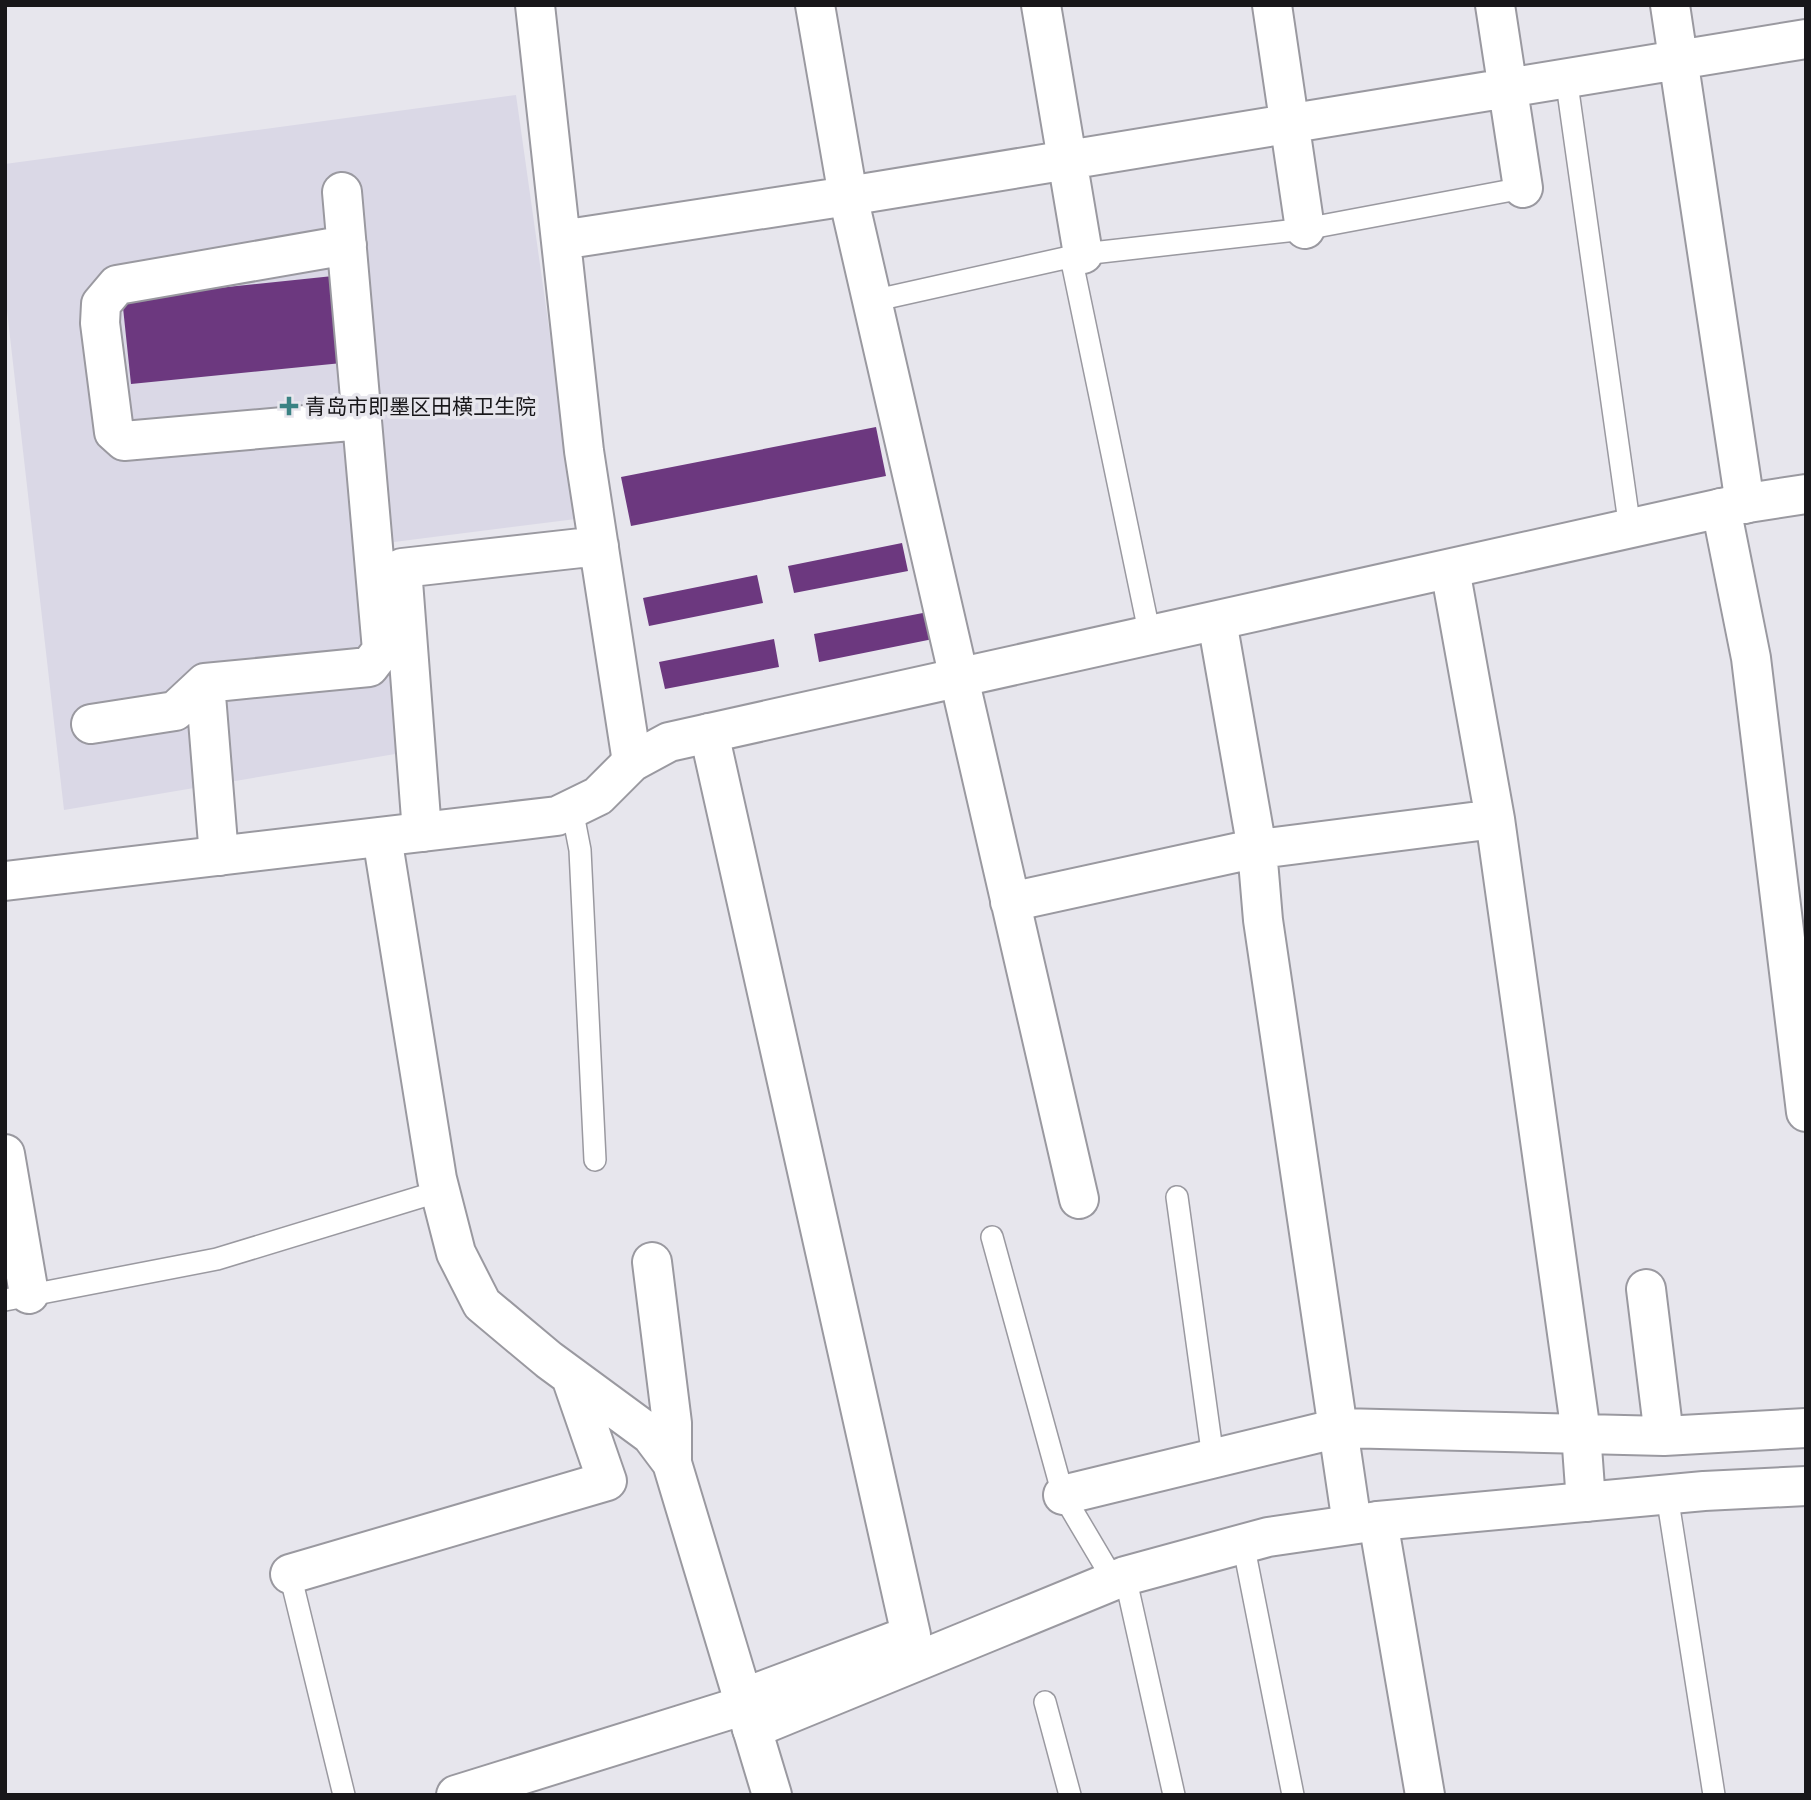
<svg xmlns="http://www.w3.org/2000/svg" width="1811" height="1800" viewBox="0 0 1811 1800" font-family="Cabin,'Noto Sans SC',sans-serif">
<rect width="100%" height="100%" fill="#e7e6ed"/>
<path fill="#dad8e6" d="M516 95 576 519 394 542 401 753 64 810 5 293V164Z"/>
<path fill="#6c387f" d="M333 276 342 363 131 384 122 298Z
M876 427 886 476 631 526 621 477Z
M902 543 908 571 794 593 788 566Z
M757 575 763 603 649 626 643 598Z
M928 612 933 639 819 662 814 634Z
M774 639 779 667 665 689 659 662Z"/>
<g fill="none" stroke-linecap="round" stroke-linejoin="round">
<g stroke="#9a99a0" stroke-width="24">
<path id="service" d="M1566 77 1630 529
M1071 257 1150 636
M872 301 1083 254 1305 229 1523 188
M572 809 580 850 595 1160
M1177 1197 1213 1458
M992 1237 1063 1495 1114 1581
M5 1300 217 1259 440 1191
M1667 1495 1714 1795
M1243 1543 1293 1795
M290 1574 344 1795
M1125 1576 1174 1795
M1045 1702 1070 1795"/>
</g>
<g stroke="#9a99a0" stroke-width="42">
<path id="minor" d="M535 5 584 451 632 762
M815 5 848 196 1079 1199
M1041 5 1083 254
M1272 5 1305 229
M1495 5 1523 188
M1670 5 1745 504
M561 240 848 196 1806 39
M347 245 117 285 101 304 100 323 114 432 124 441 362 420
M1721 508 1751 658 1806 1112
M1450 569 1495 819 1581 1433 1586 1502
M1217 621 1257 849 1263 920 1352 1524
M205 683 219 856
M91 724 175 711 205 683 369 667 382 650 342 192
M709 733 911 1635 743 1698
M422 832 402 568 599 546
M382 837 437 1179 456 1253 482 1304 549 1360 651 1435 672 1463 772 1795
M1010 902 1244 851 1495 819
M5 1154 29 1294
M652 1262 672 1423V1463
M1646 1289 1664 1436
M1063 1495 1339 1428 1664 1436 1806 1428
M1378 1521 1425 1795
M290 1574 607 1481 571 1377
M456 1795 745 1705"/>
</g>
<g stroke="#9a99a0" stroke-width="42">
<path id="tertiary" d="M5 881 557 816 598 796 632 762 669 742 1735 505 1806 494
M752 1729 1125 1576 1268 1537 1378 1521 1704 1491 1806 1486"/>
</g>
<use href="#service" stroke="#fff" stroke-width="21"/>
<use href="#minor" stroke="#fff" stroke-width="38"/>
<use href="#tertiary" stroke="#fff" stroke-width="38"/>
</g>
<path fill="#398283" stroke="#e7e6ed" stroke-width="2.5" d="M285.5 395.5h7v7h7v7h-7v7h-7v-7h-7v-7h7z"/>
<g text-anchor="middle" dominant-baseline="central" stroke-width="7" stroke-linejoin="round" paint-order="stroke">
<g font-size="21" fill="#18171a" stroke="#e7e6ed" text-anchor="start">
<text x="305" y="406">青岛市即墨区田横卫生院</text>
</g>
</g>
<rect width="1811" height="1800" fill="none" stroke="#18171a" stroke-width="14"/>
</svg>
